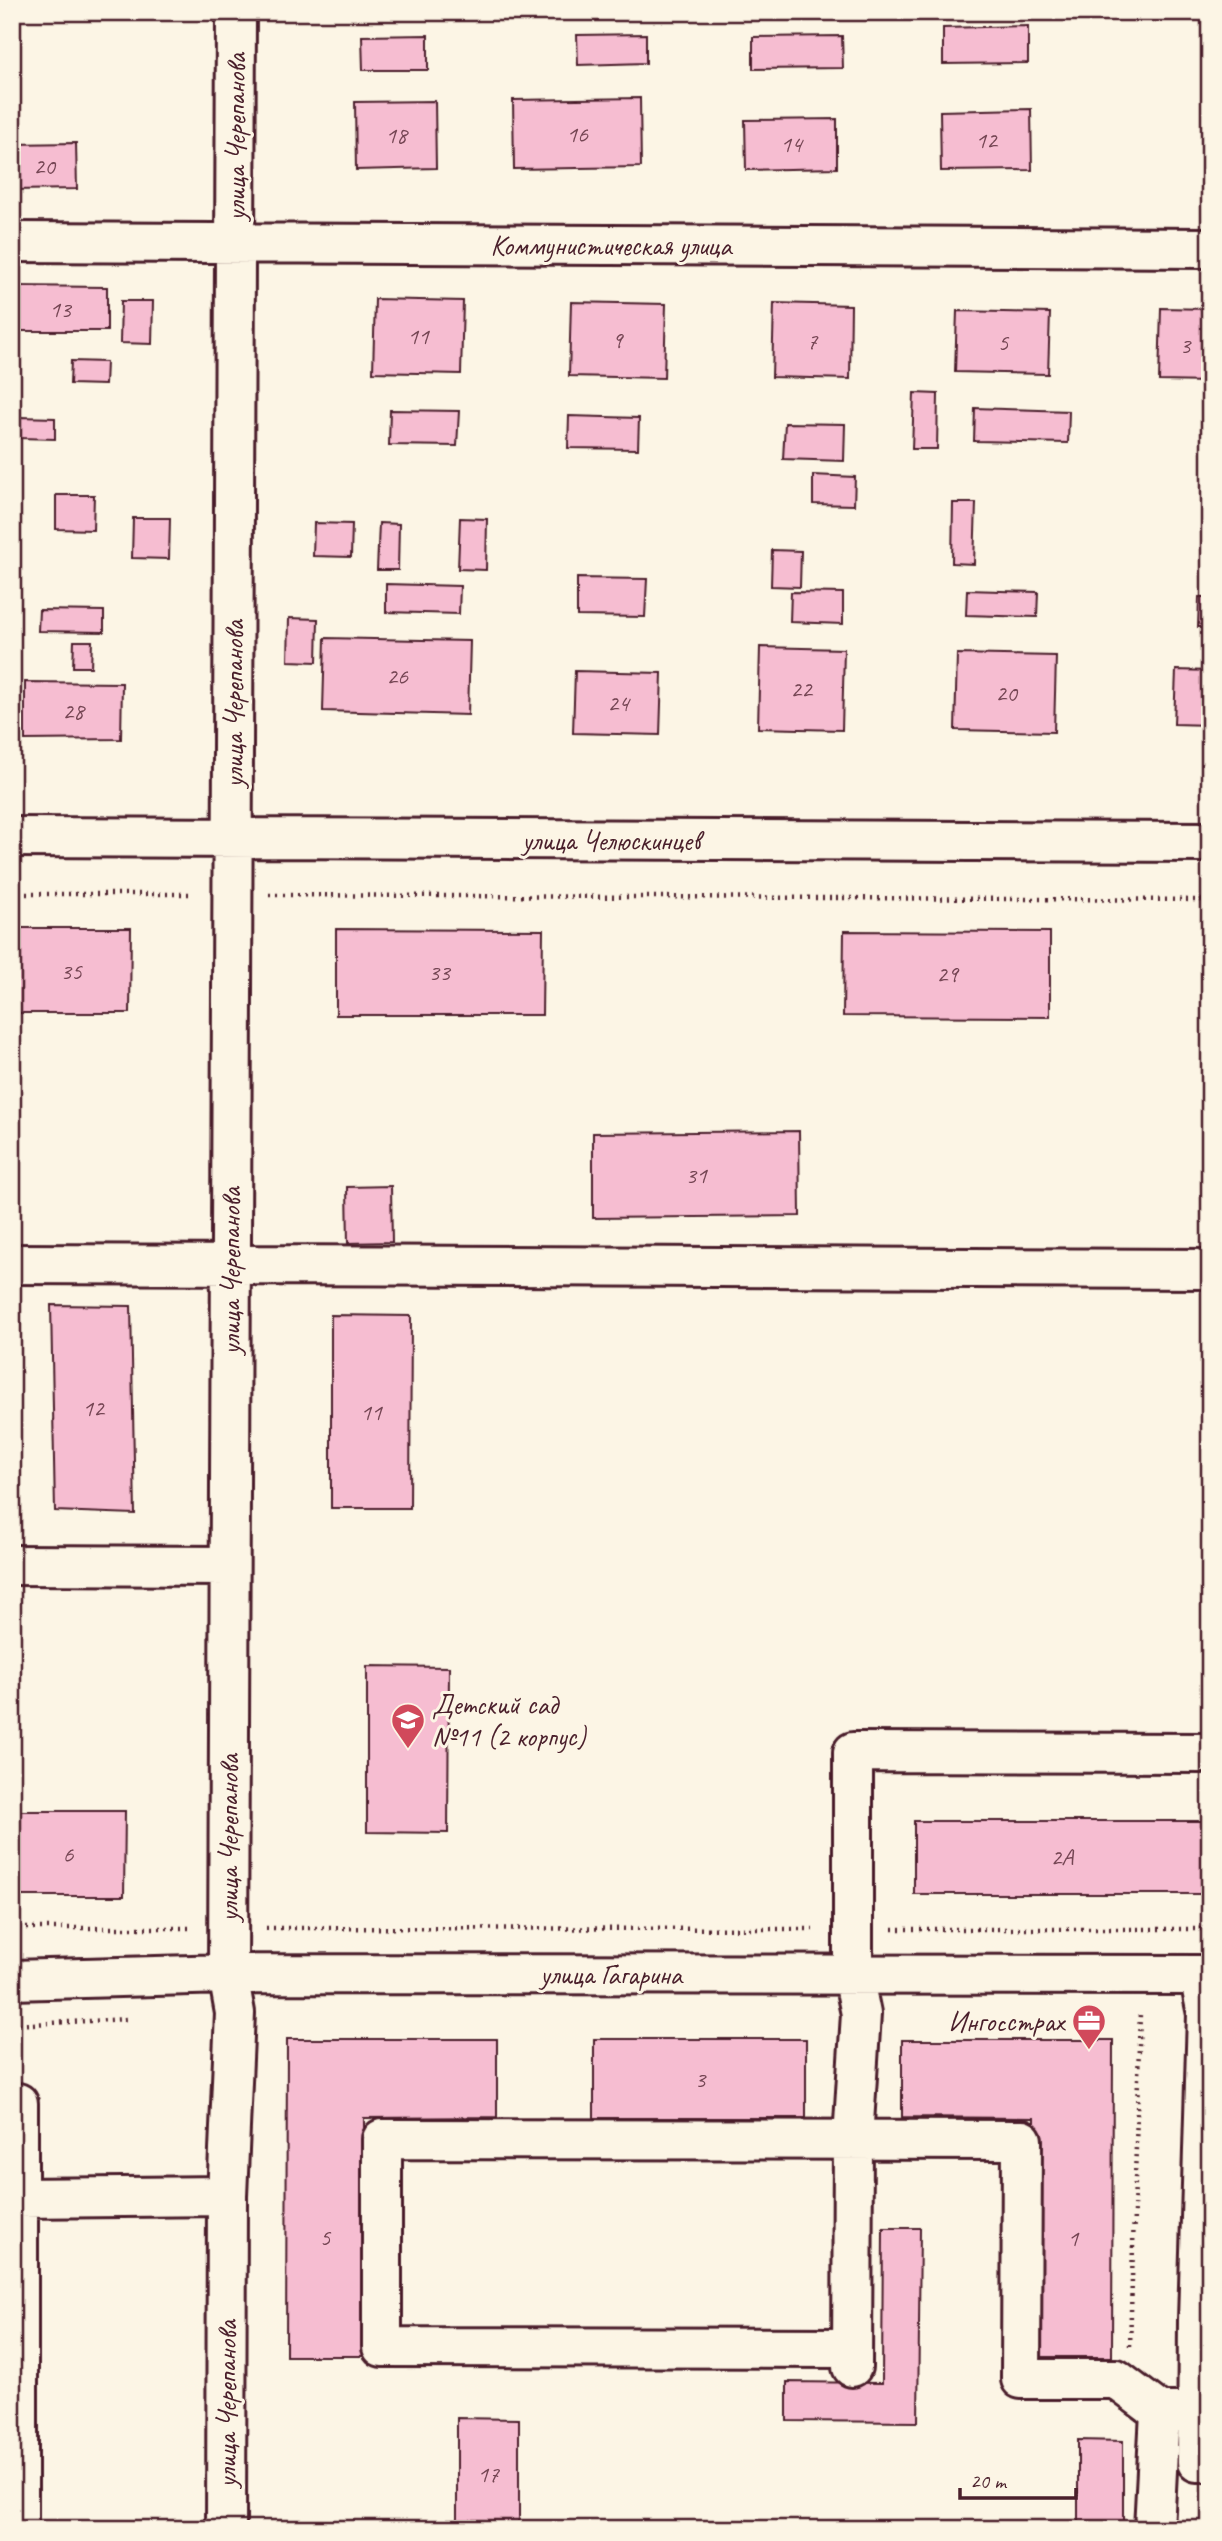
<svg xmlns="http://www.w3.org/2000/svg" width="1222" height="2541" viewBox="0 0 1222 2541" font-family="Caveat,sans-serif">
<rect width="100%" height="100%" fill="#fcf5e5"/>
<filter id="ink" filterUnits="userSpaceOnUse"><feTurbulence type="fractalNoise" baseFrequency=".0143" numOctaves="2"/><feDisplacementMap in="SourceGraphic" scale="14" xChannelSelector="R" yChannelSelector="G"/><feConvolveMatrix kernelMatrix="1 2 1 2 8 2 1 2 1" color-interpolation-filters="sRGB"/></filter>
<g filter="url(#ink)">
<path fill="#f6bdd1" stroke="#4a1f2b" stroke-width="2" d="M1028 26V63L943 64V28Z
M646 34V63L578 65 577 35Z
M428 35V70H363L362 36Z
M842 36 843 68 753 69V37Z
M640 98 641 167 514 169 513 100Z
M435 101 436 168 356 170 355 102Z
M1031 109 1032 170 941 171 940 111Z
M837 119V168L746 170 745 120Z
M76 143 77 189 12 190V144Z
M12 286 107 287V331H12Z
M375 299 463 301 461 374 373 372Z
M121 301H153L152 344 120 343Z
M571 302 666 304 664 378 569 376Z
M774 303 851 305 850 379 772 377Z
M1161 308 1210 309V382L1159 381Z
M957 311 1050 313 1048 374 955 372Z
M71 361 106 362 105 385 70 384Z
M914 393 938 394 937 449H912Z
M975 408 1069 411 1068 443 974 441Z
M390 410 459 411 457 446 389 445Z
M569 416 639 418 638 449 568 448Z
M19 417 55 418V439L19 438Z
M785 423 845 424 844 461 783 459Z
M813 475 855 477 854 505 813 504Z
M56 495H94L93 530 56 529Z
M953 503H976L974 564 952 563Z
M133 518H170L169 559 132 558Z
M460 518 487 519 486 570 458 569Z
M314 523 352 524 351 557 313 556Z
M379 523 399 524 398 570H377Z
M772 550 801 551 800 587 771 586Z
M577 578 647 579 645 617 577 616Z
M386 584 460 586 459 614 386 612Z
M967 590 1038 592 1037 617 966 615Z
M791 592 843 593V624L790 622Z
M1199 597H1210V627H1198Z
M39 610 104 611V632L38 631Z
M289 618 318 619 317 662 288 661Z
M325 638 470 641 468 715 323 711Z
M74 641H92L91 667H73Z
M760 647 844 649 842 730 758 728Z
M957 654 1056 656 1054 732 955 730Z
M1176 670 1210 671V725L1174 724Z
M575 671 662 673 660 735 573 733Z
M25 682 122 683 121 739 25 740Z
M12 928H131L130 1013H12Z
M336 929 543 930 542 1015H336Z
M844 931 1050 932V1017L843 1016Z
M799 1131 800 1216 593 1218V1133Z
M391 1186 392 1242 348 1243 347 1187Z
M51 1305 131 1306 135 1514 55 1511Z
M331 1315 411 1316 410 1508H331Z
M367 1666 449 1667 448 1833 367 1832Z
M12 1811H125L124 1896H12Z
M914 1821H1210V1894H914Z
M287 2039H497V2117L364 2118V2356H286Z
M594 2039H806V2118H594Z
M902 2040H1113L1112 2357H1034V2118L902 2117Z
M883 2228H920L918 2422 787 2421V2382L882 2383Z
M457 2418 519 2419V2529H457Z
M1078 2440 1123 2441V2529H1078Z"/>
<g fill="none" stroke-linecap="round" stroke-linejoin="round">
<g stroke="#4a1f2b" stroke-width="44">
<path id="minor" d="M12 242 1210 248
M12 837 1210 842
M12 1264 1210 1269
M12 1565 229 1566
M1199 1975 1207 2014 1198 2320 1197 2462H1210
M12 1980 228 1974 1210 1975
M18 2198 227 2196
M852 2348 382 2347V2139L1022 2140 1021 2379H1116L1160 2412H1197
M852 2367 853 2139 861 2014 853 1975V1752L1210 1753
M18 2529V2103
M226 2529 227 2196 235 2013 228 1974 236 12
M1154 2529 1160 2412"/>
</g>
<path stroke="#4a1f2b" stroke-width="4.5" stroke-dasharray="2 5" stroke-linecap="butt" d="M12 894H193
M269 895 1210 900
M12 1928H190
M266 1928 813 1929
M892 1929H1210
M12 2025 127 2019
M1130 2346 1140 2012"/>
<use href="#minor" stroke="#fcf5e5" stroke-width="38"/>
</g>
</g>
<defs>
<g id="school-pin" transform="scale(1.75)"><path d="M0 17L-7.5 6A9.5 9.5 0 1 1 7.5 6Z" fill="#d1495b" stroke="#fcf5e5"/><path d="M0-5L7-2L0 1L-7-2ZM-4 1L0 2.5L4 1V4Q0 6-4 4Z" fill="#fff"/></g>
<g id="office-pin" transform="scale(1.75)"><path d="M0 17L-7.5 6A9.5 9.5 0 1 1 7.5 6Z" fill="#d1495b" stroke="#fcf5e5"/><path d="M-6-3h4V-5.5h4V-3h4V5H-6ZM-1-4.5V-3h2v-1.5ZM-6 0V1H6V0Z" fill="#fff"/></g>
</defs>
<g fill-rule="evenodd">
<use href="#school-pin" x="408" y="1720"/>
<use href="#office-pin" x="1089" y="2021"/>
</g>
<g text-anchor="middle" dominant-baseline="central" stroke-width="6" stroke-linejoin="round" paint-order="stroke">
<g font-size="24" fill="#754654">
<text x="577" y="134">16</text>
<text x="396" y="135">18</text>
<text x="986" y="140">12</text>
<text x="791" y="144">14</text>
<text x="44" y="166">20</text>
<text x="60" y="309">13</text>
<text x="418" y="336">11</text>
<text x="617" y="340">9</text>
<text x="812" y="341">7</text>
<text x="1003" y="342">5</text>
<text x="1185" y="345">3</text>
<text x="397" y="676">26</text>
<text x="801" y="689">22</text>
<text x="1006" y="693">20</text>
<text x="618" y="703">24</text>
<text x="73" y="711">28</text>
<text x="71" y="971">35</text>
<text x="439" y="972">33</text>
<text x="947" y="974">29</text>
<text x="696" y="1175">31</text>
<text x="93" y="1408">12</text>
<text x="371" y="1412">11</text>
<text x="68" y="1854">6</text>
<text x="1062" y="1857">2А</text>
<text x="700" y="2079">3</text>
<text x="325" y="2237">5</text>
<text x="1073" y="2238">1</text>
<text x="488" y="2474">17</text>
</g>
<g font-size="28" fill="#4a1f2b" stroke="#fcf5e5">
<text transform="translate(235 137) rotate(-90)">улица Черепанова</text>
<text x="611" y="245">Коммунистическая улица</text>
<text transform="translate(233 704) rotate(-90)">улица Черепанова</text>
<text x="611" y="840">улица Челюскинцев</text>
<text transform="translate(230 1271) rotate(-90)">улица Черепанова</text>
<text transform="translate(228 1838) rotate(-90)">улица Черепанова</text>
<text x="611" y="1974">улица Гагарина</text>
<text transform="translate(226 2404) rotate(-90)">улица Черепанова</text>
</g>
<g font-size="28" fill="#4a1f2b" stroke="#fcf5e5" text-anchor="start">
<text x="432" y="1704">Детский сад<tspan x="432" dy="32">№11 (2 корпус)</tspan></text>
<text x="1064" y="2021" text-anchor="end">Ингосстрах</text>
</g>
</g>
<rect width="1222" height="2541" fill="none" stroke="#fcf5e5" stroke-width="42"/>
<rect x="21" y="21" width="1180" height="2499" fill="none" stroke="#4a1f2b" stroke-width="2.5" filter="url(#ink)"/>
<path d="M960 2488v10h116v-10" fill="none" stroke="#4a1f2b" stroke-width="3.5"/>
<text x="970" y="2488" font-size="21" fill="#4a1f2b" stroke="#fcf5e5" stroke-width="5" paint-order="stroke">20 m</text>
</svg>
